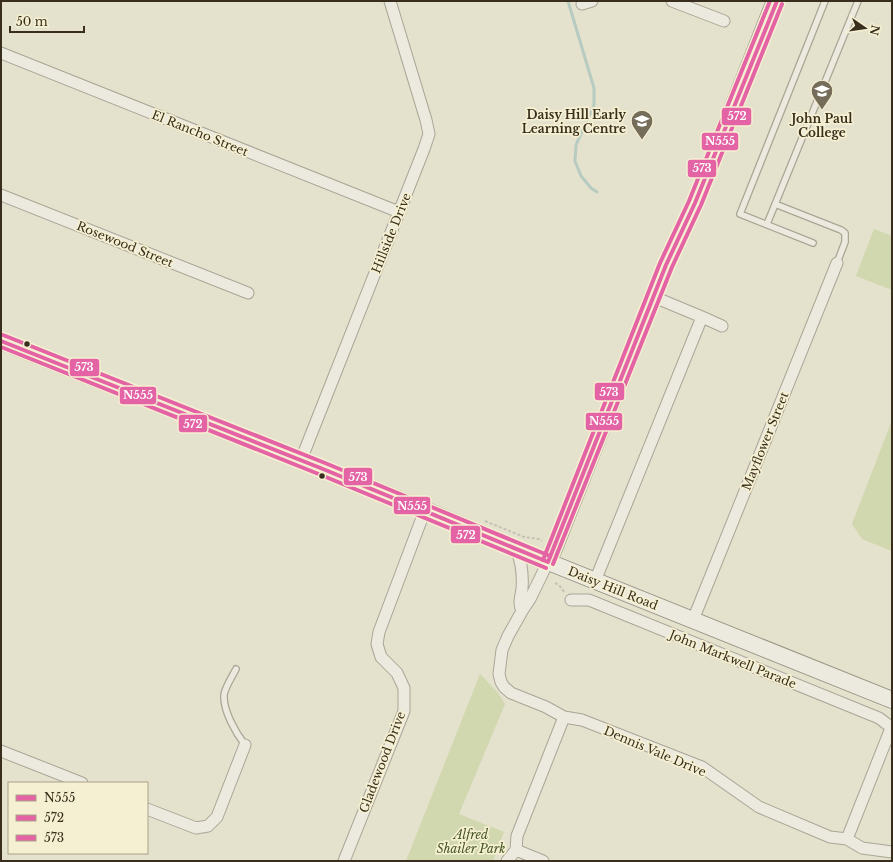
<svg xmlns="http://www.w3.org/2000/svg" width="893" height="862" viewBox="0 0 893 862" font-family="'Libre Baskerville',serif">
<rect width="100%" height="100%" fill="#e4e1cc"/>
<path fill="#d1d7ae" d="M874 229 892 236V290L856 276Z
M892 420V551L862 539 852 524Z
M480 674 498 693 505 704 459 814 504 832 493 861H406Z"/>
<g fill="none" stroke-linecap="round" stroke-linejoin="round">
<path stroke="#b8cbc1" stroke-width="3" d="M568 1 594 88V105L576 145 575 161 581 176 591 188 597 192"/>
<g stroke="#aaa596" stroke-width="8">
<path id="lane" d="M775 204 841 230 845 233V242L837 263
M767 224 858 1
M813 243 740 214 825 1
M236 669C232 677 225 687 224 695 223 711 236 733 245 745"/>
</g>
<g stroke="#aaa596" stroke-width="13">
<path id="street" d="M672 1 724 21
M582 4 592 1
M1 53 399 212
M1 195 248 293
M702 317 722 326
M301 460 424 149 429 134 426 120 390 1
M516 549C522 562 523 575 522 589 521 597 518 603 522 611
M548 562 530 599 522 611 508 636 502 650 499 674 501 682 504 687 511 693 546 707 564 717 582 720 702 767 759 807 830 837 847 839 862 848 892 852
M595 581 702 317 654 297
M571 600H589L879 718 892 728
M693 620 837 263
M1 751 82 783
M147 809 196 828 208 826 217 817 245 745
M847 839 891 728
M516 850 543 861
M344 861 404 711V688L397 673 381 657 377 644 379 632 425 510
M507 861 516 850 517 836 564 717"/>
</g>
<g stroke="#999485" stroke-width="18">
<path id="secondary" d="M1 341 323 469 425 510 516 549 892 700
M548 562 555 546 666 265 695 203 775 1"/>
</g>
<path stroke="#c5c2b5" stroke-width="2" stroke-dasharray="3 2" stroke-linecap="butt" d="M485 521 524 537 539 539 542 541
M555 583 559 585 565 593"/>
<use href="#lane" stroke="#eceadf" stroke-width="5.5"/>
<use href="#street" stroke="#eceadf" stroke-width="11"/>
<use href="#secondary" stroke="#eceadf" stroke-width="16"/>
<g stroke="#f6f0d2" stroke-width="7">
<path id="bus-1" d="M1 341 323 469 548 562
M548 562 666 265 695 203 777 1"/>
</g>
<g stroke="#f6f0d2" stroke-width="7">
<path id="bus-2" d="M1 347 321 475 546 568
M553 564 672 267 701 205 782 4"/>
</g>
<g stroke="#f6f0d2" stroke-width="7">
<path id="bus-3" d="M3 335 325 463 550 556
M543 560 660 263 689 201 770 1"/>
</g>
<use href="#bus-1" stroke="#e463a4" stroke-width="4"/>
<use href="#bus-2" stroke="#e463a4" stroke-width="4"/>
<use href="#bus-3" stroke="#e463a4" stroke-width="4"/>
</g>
<defs>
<g id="school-pin" transform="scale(1.15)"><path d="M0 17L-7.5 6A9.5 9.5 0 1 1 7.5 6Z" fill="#756d5a" stroke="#f6f0d2"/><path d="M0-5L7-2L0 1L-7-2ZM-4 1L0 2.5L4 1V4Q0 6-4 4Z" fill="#fff"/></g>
</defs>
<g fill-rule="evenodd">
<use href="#school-pin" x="822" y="91"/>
<use href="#school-pin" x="642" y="121"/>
</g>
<g fill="#392e1d" stroke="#f6f0d2" stroke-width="1.5">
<circle cx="27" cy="344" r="3.5"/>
<circle cx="322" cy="476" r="3.5"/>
</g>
<g text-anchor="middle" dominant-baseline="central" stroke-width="3.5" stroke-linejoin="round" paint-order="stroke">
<g font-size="12" font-weight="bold" fill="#392e1d" stroke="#f6f0d2" text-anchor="end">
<text x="626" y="114">Daisy Hill Early<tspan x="626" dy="14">Learning Centre</tspan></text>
<text x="822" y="118" text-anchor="middle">John Paul<tspan x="822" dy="14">College</tspan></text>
</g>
<g font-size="12" fill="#392e1d" stroke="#f6f0d2">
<text transform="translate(200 133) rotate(22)">El Rancho Street</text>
<text transform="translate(391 233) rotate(-68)">Hillside Drive</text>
<text transform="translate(125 244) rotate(22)">Rosewood Street</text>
<text transform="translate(765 441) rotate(-68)">Mayflower Street</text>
<text transform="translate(613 588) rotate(22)">Daisy Hill Road</text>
<text transform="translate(733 659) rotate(22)">John Markwell Parade</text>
<text transform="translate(655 751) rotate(23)">Dennis Vale Drive</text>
<text transform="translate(382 762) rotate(-69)">Gladewood Drive</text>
</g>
<g font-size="12" font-style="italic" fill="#445623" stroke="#f6f0d2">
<text x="471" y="834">Alfred<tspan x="471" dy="14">Shailer Park</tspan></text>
</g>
</g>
<g stroke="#f6f0d2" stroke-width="1.5">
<rect x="721" y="107" width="31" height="19" rx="4" fill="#e463a4"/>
<rect x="701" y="132" width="38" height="19" rx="4" fill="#e463a4"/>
<rect x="687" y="159" width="30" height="19" rx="4" fill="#e463a4"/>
<rect x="69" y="358" width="31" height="19" rx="4" fill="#e463a4"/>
<rect x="594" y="382" width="31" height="19" rx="4" fill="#e463a4"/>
<rect x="119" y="386" width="38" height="19" rx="4" fill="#e463a4"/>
<rect x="585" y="412" width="38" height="19" rx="4" fill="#e463a4"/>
<rect x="178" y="414" width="30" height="19" rx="4" fill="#e463a4"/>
<rect x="343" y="467" width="30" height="19" rx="4" fill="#e463a4"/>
<rect x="393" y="496" width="38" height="19" rx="4" fill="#e463a4"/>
<rect x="450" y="525" width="31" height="19" rx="4" fill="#e463a4"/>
</g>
<g font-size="11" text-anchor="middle" font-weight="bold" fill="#fff">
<text x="737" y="120">572</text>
<text x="720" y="145">N555</text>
<text x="702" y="172">573</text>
<text x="84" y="371">573</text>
<text x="609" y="396">573</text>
<text x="138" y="399">N555</text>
<text x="604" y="425">N555</text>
<text x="193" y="428">572</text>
<text x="358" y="481">573</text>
<text x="412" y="510">N555</text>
<text x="466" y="539">572</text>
</g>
<rect width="893" height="862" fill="none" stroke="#392e1d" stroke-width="4"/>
<rect x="8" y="782" width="140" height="72" fill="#f6f0d2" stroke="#aaa28a"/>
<rect x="16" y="795" width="20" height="6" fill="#e463a4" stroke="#aaa28a"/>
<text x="44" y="802" font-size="12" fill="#392e1d">N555</text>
<rect x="16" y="815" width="20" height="6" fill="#e463a4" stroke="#aaa28a"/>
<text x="44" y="822" font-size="12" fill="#392e1d">572</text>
<rect x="16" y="835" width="20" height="6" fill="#e463a4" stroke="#aaa28a"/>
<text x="44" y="842" font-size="12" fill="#392e1d">573</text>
<g transform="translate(865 28) rotate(103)" stroke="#f6f0d2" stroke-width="3" paint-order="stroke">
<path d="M0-3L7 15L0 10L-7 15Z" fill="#392e1d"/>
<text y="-6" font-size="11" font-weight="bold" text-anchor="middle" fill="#392e1d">N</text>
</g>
<path d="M10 26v6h74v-6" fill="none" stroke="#392e1d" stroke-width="2"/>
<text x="16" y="26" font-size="12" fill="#392e1d" stroke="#f6f0d2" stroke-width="3" paint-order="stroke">50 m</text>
</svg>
